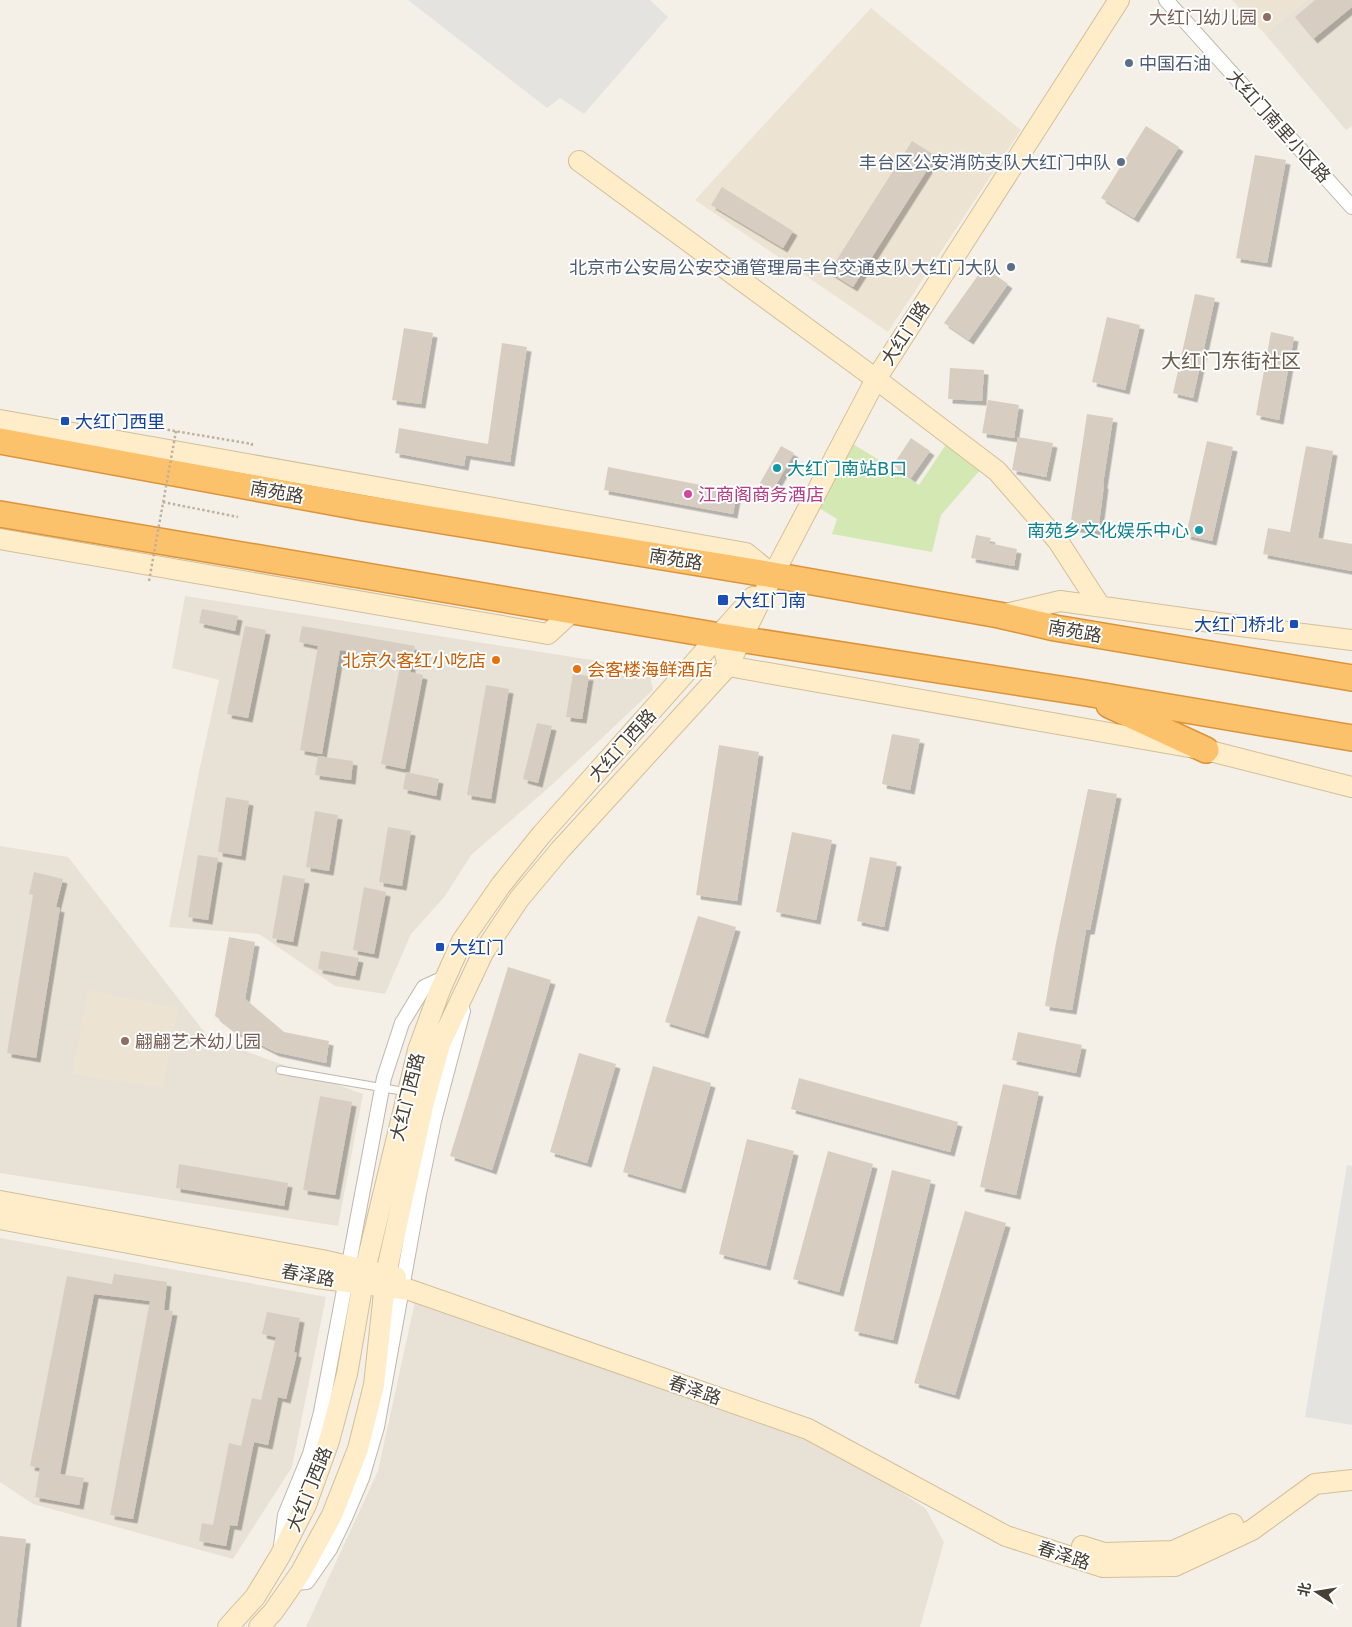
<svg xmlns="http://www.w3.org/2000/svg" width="1352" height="1627" viewBox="0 0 1352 1627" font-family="'DejaVu Sans','Noto Sans SC',sans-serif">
<defs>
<filter id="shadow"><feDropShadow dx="4.5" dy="4.5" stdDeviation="0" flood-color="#0004"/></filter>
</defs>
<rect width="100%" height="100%" fill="#f4f0e8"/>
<path fill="#e8e1d6" d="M1306 0H1352V126L1346 130 1265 34Z
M185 596 649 669 653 690 554 783 471 855 445 896 411 934 385 994 335 986 259 934 169 927 199 772 219 680 172 668Z
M0 846 68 857 209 1038 363 1094 338 1226 0 1173Z
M0 1238 326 1297 292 1467 233 1559 33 1504 0 1482Z
M416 1297 610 1359 748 1420 828 1443 926 1509 944 1542 920 1627H306L378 1471Z"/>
<path fill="#ede3d2" d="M1232 0H1306L1265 34Z
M871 8 1021 130 888 332 695 200Z
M88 990 178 1008 163 1088 72 1074Z"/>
<path fill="#d3e8b2" d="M947 443 981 469 941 515 932 552 832 534 837 519 819 508 853 444 919 485Z"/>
<path fill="#e5e3e0" d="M408 0H650L668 17 584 114 560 98 547 108Z
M1347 1165 1352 1166V1425L1305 1417Z"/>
<path fill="#d8cdc1" filter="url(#shadow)" d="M1315 0H1352V7L1313 39 1295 17Z
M1146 126 1179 147 1134 218 1101 198Z
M912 141 936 156 853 287 829 272Z
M1255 155 1286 160 1267 263 1236 258Z
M722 187 793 231 783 248 711 205Z
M984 267 1008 284 969 340 944 323Z
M1195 294 1215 298 1193 398 1173 393Z
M1107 317 1140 325 1125 390 1092 382Z
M404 328 433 333 421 404 392 400Z
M1271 332 1294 337 1279 420 1256 415Z
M502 343 527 347 510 462 466 455 464 466 395 453 399 428 488 444Z
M950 368 984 370 982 401 948 399Z
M988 400 1019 405 1014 438 982 433Z
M1087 414 1113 418 1103 484 1104 485 1098 531 1070 527Z
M1018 437 1053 443 1046 477 1012 470Z
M911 438 930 451 911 478 893 465Z
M1207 441 1233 447 1212 541 1186 535Z
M781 446 794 453 773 490 760 483Z
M1306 446 1333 451 1318 538 1352 544V571L1263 554 1268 528 1290 532Z
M608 467 737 492 733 514 604 490Z
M976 535 991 538 989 543 1017 549 1014 566 971 558Z
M202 609 238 616 235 631 199 623Z
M245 626 266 630 248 718 227 714Z
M302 626 415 646 410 672 423 675 405 769 381 764 401 661 340 650 322 754 300 750 318 646 299 642Z
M573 674 589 676 582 719 566 717Z
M486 685 509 689 491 799 467 795Z
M537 723 552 726 538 783 523 779Z
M892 734 920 739 910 790 882 784Z
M719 745 759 752 737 901 696 895Z
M318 756 353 761 351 780 315 775Z
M406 772 439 779 436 796 403 789Z
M1088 789 1117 794 1090 930H1086L1072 1010 1045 1006 1056 943Z
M226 797 249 801 241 856 218 852Z
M315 811 338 815 329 871 306 867Z
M388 827 411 831 402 886 379 882Z
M792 832 832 840 816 920 776 912Z
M198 855 218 858 208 920 188 917Z
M870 857 897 862 884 927 857 921Z
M34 872 63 879 56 907 60 908 36 1058 7 1053 33 895 29 894Z
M283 875 305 879 293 942 272 938Z
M364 887 386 892 374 954 353 950Z
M698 916 736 927 704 1034 665 1022Z
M229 937 255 942 245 999 284 1032 329 1041 326 1063 275 1052 236 1032 215 1016Z
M321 951 359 958 355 976 318 969Z
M508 967 551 980 492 1170 450 1156Z
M1018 1032 1082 1045 1076 1073 1012 1060Z
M579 1053 616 1064 587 1163 550 1152Z
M653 1066 711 1083 681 1189 623 1172Z
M799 1078 958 1122 950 1152 791 1109Z
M1003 1084 1039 1092 1016 1195 980 1187Z
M320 1096 352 1102 335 1195 303 1190Z
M747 1139 794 1151 766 1266 719 1254Z
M828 1151 873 1164 839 1292 793 1279Z
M179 1164 288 1183 284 1206 176 1188Z
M892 1170 931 1180 893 1340 854 1331Z
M965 1211 1006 1223 955 1395 914 1383Z
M114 1274 167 1282 164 1310 173 1311 133 1519 110 1515 150 1301 94 1294 60 1474 84 1478 79 1505 35 1497 40 1468 30 1466 67 1276 112 1284Z
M267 1312 300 1318 294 1352 297 1353 286 1399 278 1397 268 1445 254 1442 237 1526 230 1525 226 1546 199 1541 202 1523 213 1525 229 1443 241 1446 252 1398 261 1400 276 1337 262 1334Z
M0 1536 26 1539 16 1627H0Z"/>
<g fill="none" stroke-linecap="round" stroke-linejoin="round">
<g stroke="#bfb7ab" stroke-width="9">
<path id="lane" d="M280 1070 407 1092"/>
</g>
<g stroke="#bfb7ab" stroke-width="16">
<path id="street" d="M1166 0 1352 207
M281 1546 285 1515 310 1454 321 1412 384 1078 402 1023 424 987 446 977
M293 1583 307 1582 330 1549 345 1518 362 1478 377 1427 419 1194 434 1121 463 1011"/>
</g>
<g stroke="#d3bf99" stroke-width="22">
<path id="secondary" d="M579 161 876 379 997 471 1058 541 1100 606
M0 420 746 553 773 575
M0 539 548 634 573 611
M1001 615 1060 601 1240 626 1352 640
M725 654 728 666 1206 750 1352 787
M0 1201 322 1260 396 1277
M0 1219 317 1278 410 1290 808 1429 1006 1536 1103 1567 1175 1566 1252 1530 1315 1484 1352 1480
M1082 1546 1104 1553 1173 1551 1233 1524
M228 1627 255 1597 280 1556 306 1505 329 1441 347 1374 365 1270 418 1050 440 990 462 941 501 885 542 834 753 597
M259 1627 273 1612 301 1572 332 1515 358 1449 374 1385 386 1274 424 1102 440 1044 483 953 519 899 560 850 728 666 773 575 876 379 1119 0"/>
</g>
<g stroke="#dc943a" stroke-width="28">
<path id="highway" d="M0 441 364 508 773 575 999 615 1055 628 1352 678
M0 514 720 636 1080 692 1352 738
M1109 705 1206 750"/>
</g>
<path stroke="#c1b19c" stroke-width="2.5" stroke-dasharray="2.5 2.5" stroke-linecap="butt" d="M133 424 252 444 251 447
M163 502 238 517"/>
<use href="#lane" stroke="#fff" stroke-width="7"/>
<use href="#street" stroke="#fff" stroke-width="14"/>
<use href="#secondary" stroke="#feedc8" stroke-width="20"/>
<use href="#highway" stroke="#fcc16b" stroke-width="25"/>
<path stroke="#c1b19c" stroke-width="2.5" stroke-dasharray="2.5 2.5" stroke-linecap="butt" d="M149 581 176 431"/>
</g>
<g fill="#8d6e63" stroke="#fff" stroke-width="2">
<circle cx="1267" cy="17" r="5"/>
<circle cx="125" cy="1041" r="5"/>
</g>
<g fill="#5c6f8a" stroke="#fff" stroke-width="2">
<circle cx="1129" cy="63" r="5"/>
<circle cx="1121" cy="162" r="5"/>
<circle cx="1011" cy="267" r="5"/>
</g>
<g fill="#1a4fb4" stroke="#fff" stroke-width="2">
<rect x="60" y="416" width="10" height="10" rx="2.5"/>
<rect x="717" y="594" width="12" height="12" rx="2.5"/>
<rect x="1289" y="619" width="10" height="10" rx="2.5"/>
<rect x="435" y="942" width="10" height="10" rx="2.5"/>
</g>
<g fill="#0f9aa8" stroke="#fff" stroke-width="2">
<circle cx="777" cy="468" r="5"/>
<circle cx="1199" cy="530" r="5"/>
</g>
<circle fill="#d1479c" stroke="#fff" stroke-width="2" cx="688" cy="494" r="5"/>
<g fill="#e8710a" stroke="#fff" stroke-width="2">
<circle cx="496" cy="660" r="5"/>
<circle cx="577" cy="669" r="5"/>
</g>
<g text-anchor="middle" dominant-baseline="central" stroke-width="4" stroke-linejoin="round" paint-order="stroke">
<g font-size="18" fill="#785e54" stroke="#fff" text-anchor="end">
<text x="1257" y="17">大红门幼儿园</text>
<text x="135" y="1041" text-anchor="start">翩翩艺术幼儿园</text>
</g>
<g font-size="18" fill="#4e5e75" stroke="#fff" text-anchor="end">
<text x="1139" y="63" text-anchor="start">中国石油</text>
<text x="1111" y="162">丰台区公安消防支队大红门中队</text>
<text x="1001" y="267">北京市公安局公安交通管理局丰台交通支队大红门大队</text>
</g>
<g font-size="18" fill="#474037" stroke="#fff">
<text transform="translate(1279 126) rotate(48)">大红门南里小区路</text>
<text transform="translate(905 333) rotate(-57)">大红门路</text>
<text transform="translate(277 492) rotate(10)">南苑路</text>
<text transform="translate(676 559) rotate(9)">南苑路</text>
<text transform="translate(1075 631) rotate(10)">南苑路</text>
<text transform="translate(622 745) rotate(-48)">大红门西路</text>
<text transform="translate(407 1097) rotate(-76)">大红门西路</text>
<text transform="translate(308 1275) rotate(10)">春泽路</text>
<text transform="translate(695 1390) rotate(19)">春泽路</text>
<text transform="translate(309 1489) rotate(-68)">大红门西路</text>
<text transform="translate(1064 1555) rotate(18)">春泽路</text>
</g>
<g font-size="18" fill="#164399" stroke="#fff" text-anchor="start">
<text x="75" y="421">大红门西里</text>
<text x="734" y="600">大红门南</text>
<text x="1284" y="624" text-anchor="end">大红门桥北</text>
<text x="450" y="947">大红门</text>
</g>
<g font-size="18" fill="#0d838f" stroke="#fff" text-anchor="start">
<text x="787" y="468">大红门南站B口</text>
<text x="1189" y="530" text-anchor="end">南苑乡文化娱乐中心</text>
</g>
<g font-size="18" fill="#b23c85" stroke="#fff" text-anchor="start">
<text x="698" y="494">江商阁商务酒店</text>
</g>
<g font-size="18" fill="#c56008" stroke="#fff" text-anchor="end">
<text x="486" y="660">北京久客红小吃店</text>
<text x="587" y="669" text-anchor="start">会客楼海鲜酒店</text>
</g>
<g font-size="20" fill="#6a5d4e" stroke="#fff">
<text x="1231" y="361">大红门东街社区</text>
</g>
</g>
<g transform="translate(1317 1592) rotate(282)" stroke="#ffffff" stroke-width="4" paint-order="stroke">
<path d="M0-4L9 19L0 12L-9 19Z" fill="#474037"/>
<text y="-8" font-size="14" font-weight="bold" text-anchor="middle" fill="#474037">北</text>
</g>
</svg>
